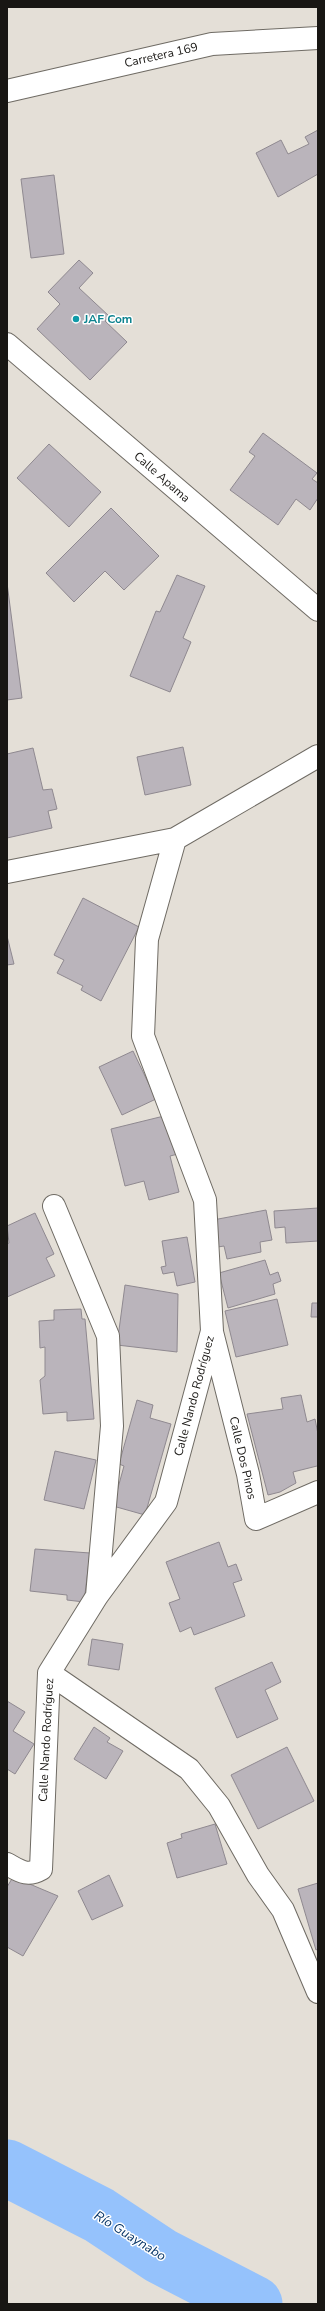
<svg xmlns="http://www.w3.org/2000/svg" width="325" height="2311" viewBox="0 0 325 2311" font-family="'Nunito Sans',sans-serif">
<rect width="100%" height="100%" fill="#e4dfd7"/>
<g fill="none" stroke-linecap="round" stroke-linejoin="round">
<path stroke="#95c2fc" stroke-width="57" d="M7 2168 99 2215 161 2256 254 2304"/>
</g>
<path fill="#bab4bb" stroke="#8f8990" d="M318 130V174L278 197 256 153 281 140 288 154 309 144 305 137Z
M54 175 64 254 31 258 21 179Z
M79 260 93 273 79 288 109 316 105 321 127 342 90 380 37 329 60 304 48 292Z
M263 433 317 473 312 479 318 483V498L310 510 296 499 278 525 230 490 255 456 249 452Z
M49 444 101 492 69 527 17 478Z
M111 508 159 556 124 590 105 571 74 602 46 573Z
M177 575 205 586 183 638 191 642 170 692 130 676 156 611 160 612Z
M7 583 22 698 7 700Z
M183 747 191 785 145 795 137 757Z
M33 748 43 790 52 789 57 809 48 811 52 828 7 838V754Z
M83 898 139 927 101 1001 81 990 83 986 57 973 64 960 54 955Z
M7 936 14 964 7 965Z
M133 1051 156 1099 122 1115 99 1067Z
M164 1116 178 1154 170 1156 179 1192 149 1200 144 1181 125 1186 111 1129Z
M318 1208V1241L286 1243 285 1227 275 1228 274 1211Z
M266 1210 272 1240 260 1242 261 1252 227 1259 224 1246 218 1247 213 1220Z
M35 1213 54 1254 46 1258 55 1276 7 1297V1244L9 1243 7 1226Z
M187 1237 195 1282 177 1286 174 1272 163 1274 161 1267 166 1266 162 1241Z
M265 1260 270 1275 278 1272 281 1281 273 1284 275 1294 228 1308 219 1273Z
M125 1285 178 1294 177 1352 117 1345Z
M277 1299 288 1345 236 1357 225 1311Z
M312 1303H318V1317H311Z
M81 1309 82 1319H85L94 1419 67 1421V1412L43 1414 40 1380 45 1376V1347L40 1348 39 1321 54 1320V1310Z
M301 1395 307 1422 315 1419 318 1434V1467L317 1466 293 1472 296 1483 280 1492 268 1495 247 1414 283 1409 281 1398Z
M137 1400 153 1405 150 1418 171 1424 145 1515 113 1506 124 1466 119 1464Z
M55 1451 96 1460 84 1509 44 1500Z
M219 1542 228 1567 236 1564 242 1580 233 1583 245 1616 194 1635 191 1627 180 1632 169 1603 180 1599 166 1562Z
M35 1549 90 1553 84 1602 67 1600V1595L30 1591Z
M92 1639 123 1644 119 1670 88 1665Z
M272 1662 281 1682 265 1690 278 1719 237 1738 215 1688Z
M7 1701 25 1712 13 1731 34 1744 15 1774 7 1769Z
M94 1727 110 1738 107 1742 123 1751 106 1779 74 1759Z
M287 1747 314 1801 258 1829 231 1775Z
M215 1824 227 1864 177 1878 167 1843 182 1838 181 1834Z
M109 1875 123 1906 92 1920 78 1891Z
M13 1877 58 1896 23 1956 7 1947V1887Z
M318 1883V1949L316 1950 298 1889Z"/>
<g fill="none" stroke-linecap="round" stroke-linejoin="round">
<g stroke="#6f6b64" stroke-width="24">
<path id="minor" d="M7 91 212 44 318 38
M7 344 318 610
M7 872 175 839 318 756
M54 1206 108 1336 112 1426 97 1596
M212 1332 248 1474 256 1519 318 1492
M49 1673 189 1769 219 1806 258 1875 283 1910 318 1992
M7 1864C20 1871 27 1877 41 1869L49 1673 97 1596 166 1502 212 1331 205 1200 143 1036 147 939 175 839"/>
</g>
<use href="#minor" stroke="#fff" stroke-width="22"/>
</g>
<circle fill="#0f9aa8" stroke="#fff" stroke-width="1.5" cx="76" cy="319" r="4"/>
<g text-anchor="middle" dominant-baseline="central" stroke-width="3" stroke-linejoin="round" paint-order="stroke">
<g font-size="12" fill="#181613" stroke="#fff">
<text transform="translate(161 55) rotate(-13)">Carretera 169</text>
<text transform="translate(162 477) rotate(41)">Calle Apama</text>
<text transform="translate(194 1396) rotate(-75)">Calle Nando Rodríguez</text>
<text transform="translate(243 1458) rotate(77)">Calle Dos Pinos</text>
<text transform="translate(46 1740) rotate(-87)">Calle Nando Rodríguez</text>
</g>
<g font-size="12" font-weight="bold" fill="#0d838f" stroke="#fff" text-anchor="start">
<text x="84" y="319">JAF Com</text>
</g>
<g font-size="13" font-style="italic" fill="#063466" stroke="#fff">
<text transform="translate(130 2236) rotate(32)">Río Guaynabo</text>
</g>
</g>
<rect width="325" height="2311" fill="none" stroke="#181613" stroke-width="16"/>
</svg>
